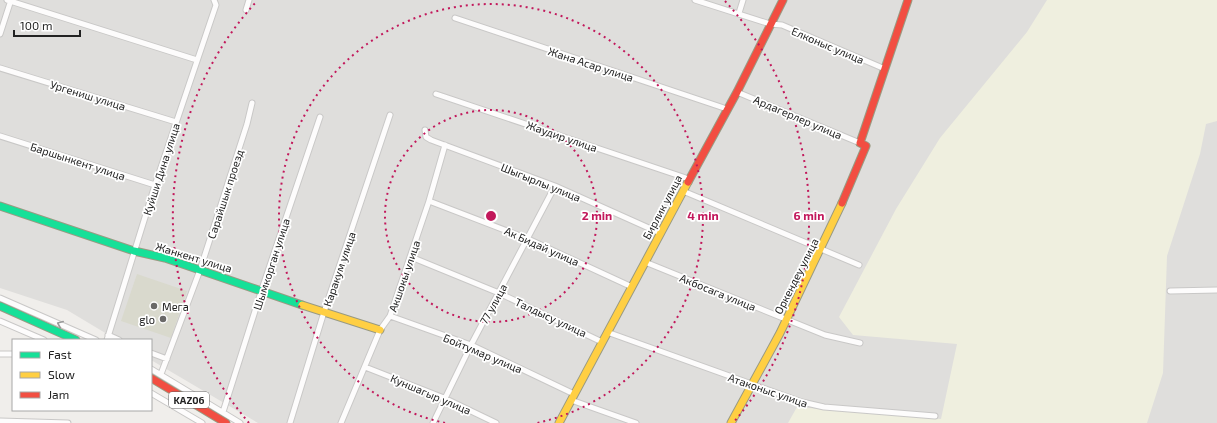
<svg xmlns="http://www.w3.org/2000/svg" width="1217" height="423" viewBox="0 0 1217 423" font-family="'Exo 2',sans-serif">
<rect width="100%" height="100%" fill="#f0eeeb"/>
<path fill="#dfdedc" d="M0 0H1217V423H258L151 360V340H117L67 310 0 288Z"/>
<path fill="#d9d9cd" d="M137 274 187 291 171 338 121 321Z"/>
<path fill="#efefdf" d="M1047 0H1217V121L1206 124 1200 154 1167 256 1163 373 1147 423H788L797 407 941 419 957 344 853 335 839 317 896 209 940 138 1027 32Z"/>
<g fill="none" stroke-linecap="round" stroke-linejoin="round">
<g stroke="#c9c8c7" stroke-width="7">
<path id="street" d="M7 0 197 60
M695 0 770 24 782 25 885 69
M246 10 249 0
M739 13 743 0
M455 18 727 109
M0 34 11 0
M0 68 176 122
M737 92 860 143
M436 94 689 179
M425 130 426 137 431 140 555 186 660 233
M0 136 155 185
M683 191 859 265
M429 201 528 239 632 287
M411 257 499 293 602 342
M645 262 825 335 860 343
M1170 291 1217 290
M0 298 96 340
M390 316 471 345 574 394
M0 321 44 340
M607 332 802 402 824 407 935 416
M108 335 119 340
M107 340 155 185 216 5 214 0
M151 353 167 359
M0 354H13
M365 367 444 398 496 423
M151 369 240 423
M161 374 200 270 247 124 252 103
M151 393 202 423
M571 400 636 423
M223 412 261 292 320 117
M0 421 68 423
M290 423 324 312 390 115
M341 423 380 330 390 316 429 201 445 145
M433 423 471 345 555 186"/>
</g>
<g stroke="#999a82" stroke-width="9">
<path id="fast" d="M0 206 134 251 165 258 302 305
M0 306 76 340"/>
</g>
<g stroke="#999a82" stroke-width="9">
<path id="slow" d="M302 305 380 330
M559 423 688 182
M731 423 780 333 842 203"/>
</g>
<g stroke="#999a82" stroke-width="9">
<path id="jam" d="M688 182 737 92 783 0
M842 203 866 146 860 143 908 0
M151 378 226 423"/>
</g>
<use href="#street" stroke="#fdfcfc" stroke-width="5"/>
<use href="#fast" stroke="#16e098" stroke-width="7"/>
<use href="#slow" stroke="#ffcf43" stroke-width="7"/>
<use href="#jam" stroke="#f24e42" stroke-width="7"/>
</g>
<defs><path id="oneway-chevron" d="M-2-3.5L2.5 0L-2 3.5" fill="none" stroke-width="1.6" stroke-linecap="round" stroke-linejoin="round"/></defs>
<use stroke="#9a9a9a" href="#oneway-chevron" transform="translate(60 324) rotate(-157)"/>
<g fill="none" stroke="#c2185b" stroke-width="2" stroke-dasharray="2 4">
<circle cx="491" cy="216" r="106"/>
<path d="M445 423A212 212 0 1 1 537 423"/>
<path d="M249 423A318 318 0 0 1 257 1M725 1A318 318 0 0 1 733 423"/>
</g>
<g fill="#6a6968" stroke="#fff" stroke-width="1.5">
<circle cx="154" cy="306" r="4"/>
<circle cx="163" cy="319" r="4"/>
</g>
<g text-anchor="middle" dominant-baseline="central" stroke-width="3.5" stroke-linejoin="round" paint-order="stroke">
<rect fill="#fff" stroke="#646464" stroke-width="1" x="169" y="392" width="40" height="16" rx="3"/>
<g font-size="10" font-weight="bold" fill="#222">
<text x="189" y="400">KАZ06</text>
</g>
<g font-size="11" fill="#222" stroke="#fff">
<text transform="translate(828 45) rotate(23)">Елконыс улица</text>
<text transform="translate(591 64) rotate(18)">Жана Асар улица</text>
<text transform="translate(88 95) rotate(17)">Ургениш улица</text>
<text transform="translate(798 117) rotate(23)">Ардагерлер улица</text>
<text transform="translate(562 136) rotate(19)">Жаудир улица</text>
<text transform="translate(78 161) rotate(18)">Баршынкент улица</text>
<text transform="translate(161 169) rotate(-72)">Куйши Дина улица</text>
<text transform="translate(541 182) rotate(22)">Шыгырлы улица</text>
<text transform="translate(225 194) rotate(-72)">Сарайшык проезд</text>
<text transform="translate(662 207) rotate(-62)">Бирлик улица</text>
<text transform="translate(542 246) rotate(24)">Ак Бидай улица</text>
<text transform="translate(194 257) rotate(17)">Жанкент улица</text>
<text transform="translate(271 264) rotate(-72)">Шымкорган улица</text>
<text transform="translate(339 269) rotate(-71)">Каракум улица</text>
<text transform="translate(404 276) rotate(-71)">Акшокы улица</text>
<text transform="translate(796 276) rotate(-63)">Оркендеу улица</text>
<text transform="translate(718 292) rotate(22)">Акбосага улица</text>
<text transform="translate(493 304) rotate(-61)">77 улица</text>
<text transform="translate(551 317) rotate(25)">Талдысу улица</text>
<text transform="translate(483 353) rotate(23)">Бойтумар улица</text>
<text transform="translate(768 390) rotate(19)">Атаконыс улица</text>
<text transform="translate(431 394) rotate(23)">Куншагыр улица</text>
</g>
<g font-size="11" fill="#222" stroke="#fff" text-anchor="start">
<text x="162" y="306">Мега</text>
<text x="155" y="319" text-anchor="end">glo</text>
</g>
</g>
<circle cx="491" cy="216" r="6" fill="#c2185b" stroke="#fff" stroke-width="2"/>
<g font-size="12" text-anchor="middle" font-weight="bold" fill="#c2185b" stroke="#fff" stroke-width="3.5" stroke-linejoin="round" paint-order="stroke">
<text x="597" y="220">2 min</text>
<text x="703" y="220">4 min</text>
<text x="809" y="220">6 min</text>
</g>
<rect x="12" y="339" width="140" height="72" fill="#ffffff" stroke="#a7a7a7"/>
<rect x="20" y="352" width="20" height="6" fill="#16e098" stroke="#a7a7a7"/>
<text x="48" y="359" font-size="12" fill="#222222">Fast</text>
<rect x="20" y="372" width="20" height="6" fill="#ffcf43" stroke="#a7a7a7"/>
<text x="48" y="379" font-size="12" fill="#222222">Slow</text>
<rect x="20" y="392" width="20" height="6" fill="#f24e42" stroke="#a7a7a7"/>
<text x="48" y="399" font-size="12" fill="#222222">Jam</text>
<path d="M14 30v6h66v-6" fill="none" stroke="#222222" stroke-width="2"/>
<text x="20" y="30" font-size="12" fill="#222222" stroke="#ffffff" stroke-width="3" paint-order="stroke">100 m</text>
</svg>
